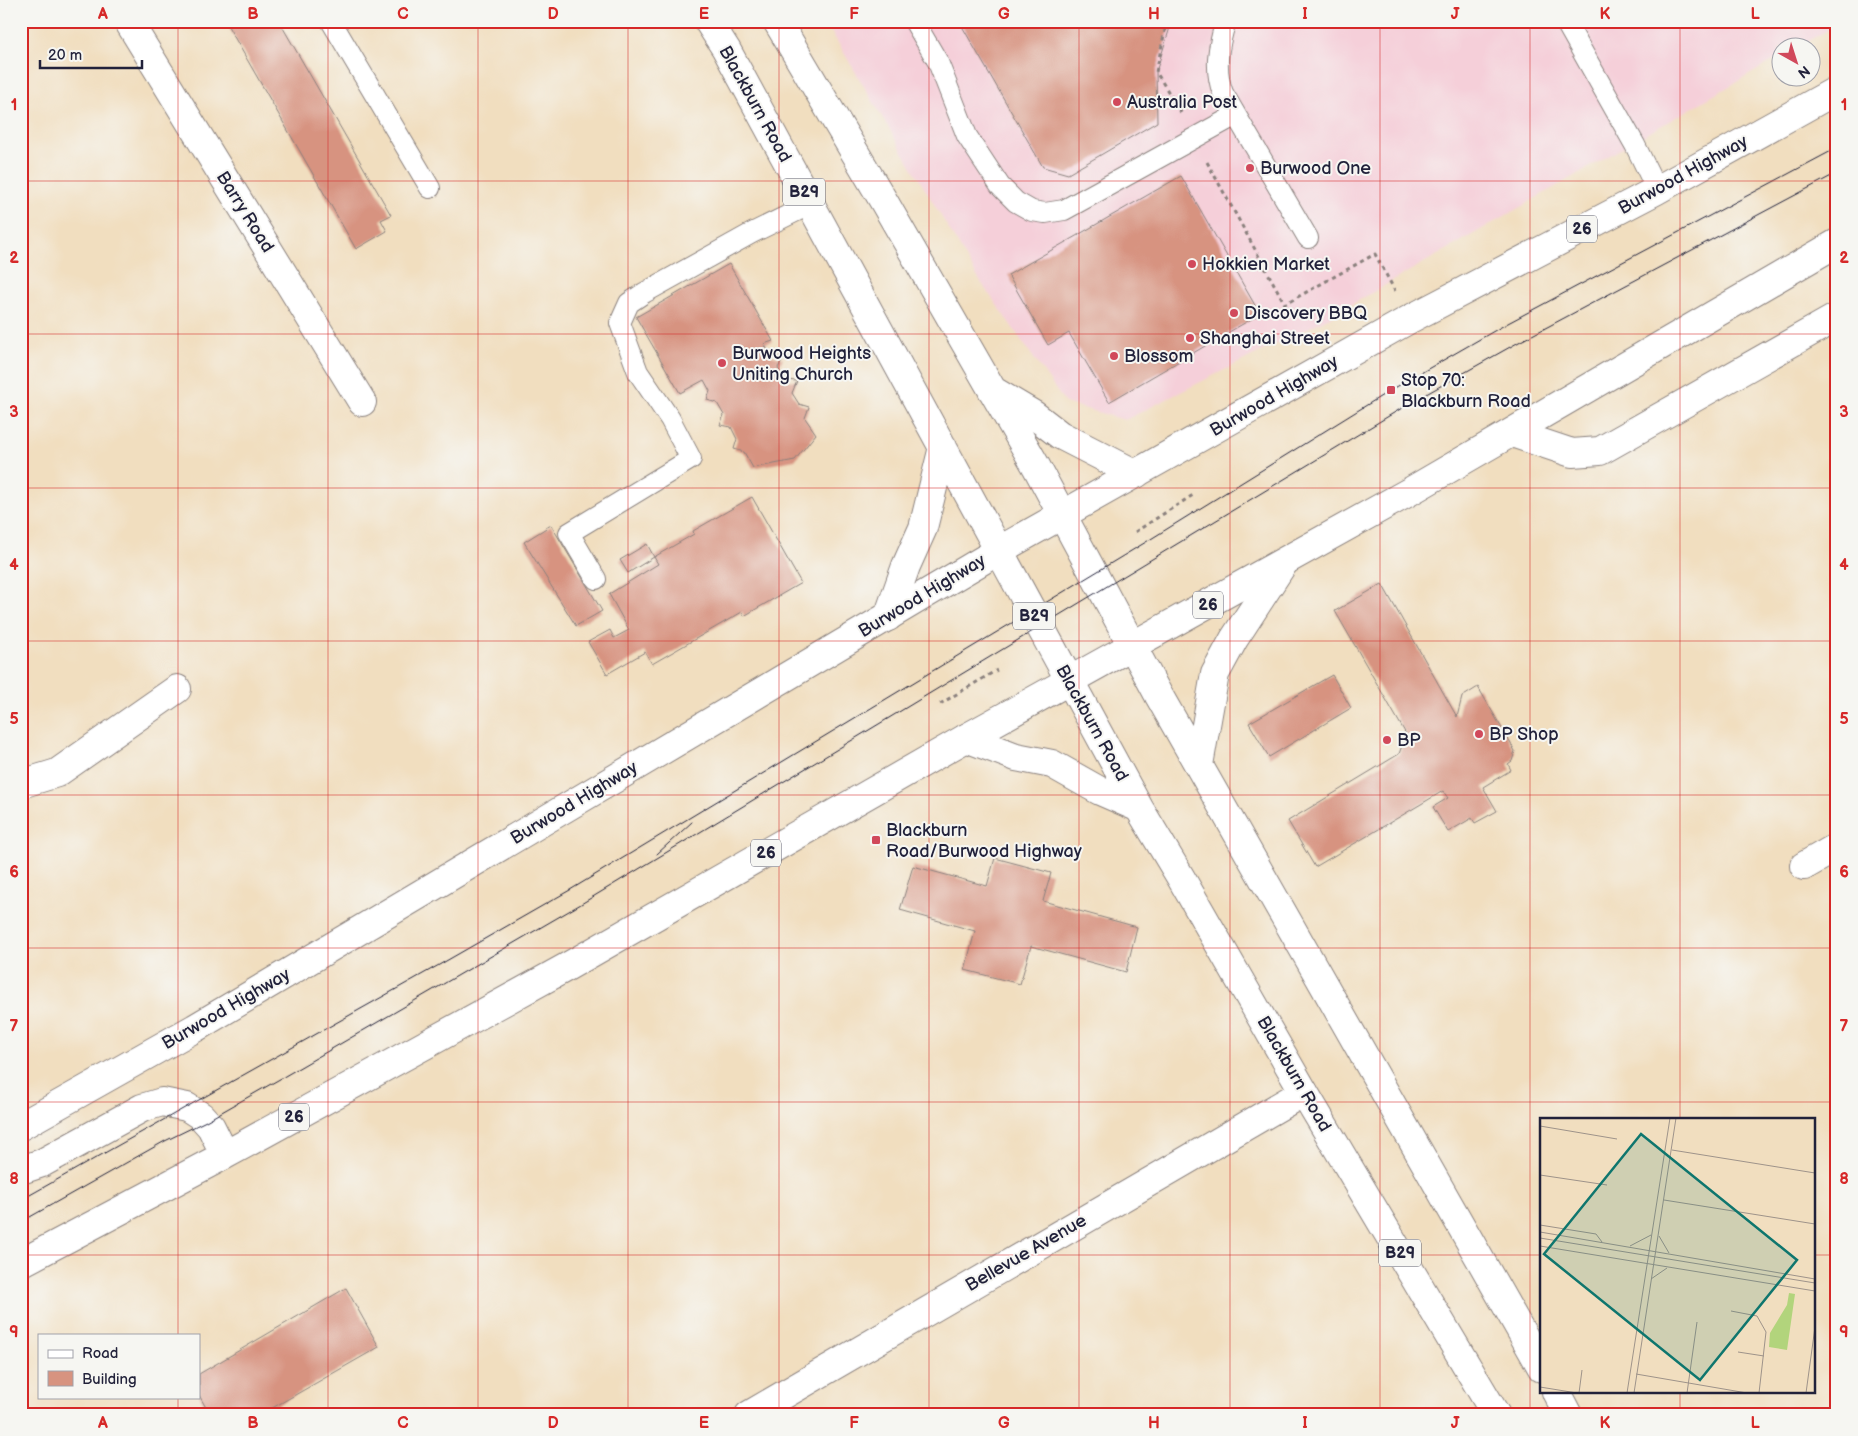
<svg xmlns="http://www.w3.org/2000/svg" width="1858" height="1436" viewBox="0 0 1858 1436" font-family="'Balsamiq Sans',sans-serif">
<rect width="100%" height="100%" fill="#f6f6f2"/>
<filter id="ink" filterUnits="userSpaceOnUse"><feTurbulence type="fractalNoise" baseFrequency=".02" numOctaves="2"/><feDisplacementMap in="SourceGraphic" scale="10" xChannelSelector="R" yChannelSelector="G"/><feConvolveMatrix kernelMatrix="1 2 1 2 8 2 1 2 1" color-interpolation-filters="sRGB"/></filter>
<filter id="wash" filterUnits="userSpaceOnUse"><feTurbulence type="fractalNoise" baseFrequency=".0096" numOctaves="4" result="noise"/><feDisplacementMap in="SourceGraphic" scale="20" xChannelSelector="R" yChannelSelector="G"/><feGaussianBlur stdDeviation="1.12" result="paint"/><feColorMatrix in="noise" values="0 0 0 0 0 0 0 0 0 0 0 0 0 0 0 0 0 1.4 0 .05"/><feComposite in="paint" operator="in"/></filter>
<g filter="url(#wash)">
<rect width="100%" height="100%" fill="#f1debf"/>
<path fill="#f5cfd9" d="M825 21H1837V25L1797 47 1780 48V57L1330 317 1125 420 1065 403 978 278Z"/>
<g id="blocks">
<path fill="#d79380" d="M225 21H279L391 215 381 220 387 231 356 249Z
M959 21H1172L1156 72 1157 122 1068 174 1043 167Z
M1181 176 1260 314 1109 402 1069 333 1048 345 1008 275Z
M729 264 773 341 764 344 772 356 783 358 778 368 784 380 797 381 792 393 799 404 809 407 805 418 816 434 795 460 753 468 744 452 734 449 737 439 731 427 720 425 724 415 717 403 707 400 710 391 704 380 680 393 636 317Z
M752 497 801 583 744 616 742 612 652 664 645 652 607 674 588 642 610 630 614 638 629 630 609 594 658 564 654 557 694 534 693 531Z
M551 525 602 611 576 626 524 542Z
M647 544 654 557 628 573 620 560Z
M1382 584 1457 717 1462 697 1478 687 1515 751 1512 761 1508 764 1511 770 1483 787 1497 811 1475 823 1472 818 1448 832 1433 807 1448 798 1443 791 1315 867 1288 821 1399 754 1406 734 1335 611Z
M1332 675 1351 708 1269 757 1249 723Z
M995 858 1051 873 1043 901 1137 927 1126 972 1031 946 1020 984 965 970 975 931 900 910 913 866 987 886Z
M346 1288 379 1347 260 1415H210L199 1395V1374Z"/>
</g>
</g>
<g filter="url(#ink)">
<use href="#blocks" fill-opacity="0" stroke="#8a807d" stroke-width="1"/>
<g fill="none" stroke-linecap="round" stroke-linejoin="round">
<g stroke="#8a807d" stroke-width="22">
<path id="service" d="M331 21 430 188
M914 21 938 62 967 136 1000 186 1016 202 1032 211 1045 213 1064 210 1236 115
M1226 21C1218 46 1214 69 1223 93L1308 238
M1565 21 1635 145 1657 190
M596 579 569 533 691 459 670 419 638 372 620 323 629 303 644 293 752 233 811 204"/>
</g>
<g stroke="#8a807d" stroke-width="30">
<path id="minor" d="M128 21 362 402
M1512 433 1572 453 1600 451 1837 317
M21 784 57 773 177 689
M1804 866 1837 847
M749 1415 1304 1092"/>
</g>
<g stroke="#8a807d" stroke-width="30">
<path id="primary" d="M708 21 726 49 1139 808 1181 878 1304 1092 1496 1415
M777 21 883 200 1036 466 1158 694 1542 1368
M992 390 1034 415 1060 435 1136 474
M888 617 906 566 923 528 943 447
M966 738 1016 757 1052 764 1100 791 1139 808
M1199 765 1215 674 1234 639 1283 564
M1556 1392 1568 1415"/>
</g>
<g stroke="#8a807d" stroke-width="30">
<path id="trunk" d="M21 1126 195 1028 998 551 1410 319 1657 190 1837 90
M21 1170 42 1163 142 1108 162 1102 187 1107 201 1116 211 1127 225 1155
M21 1263 225 1155 565 968 966 738 1409 492 1837 243"/>
</g>
<path stroke="#8a807d" stroke-width="3" stroke-dasharray="4 4" stroke-linecap="butt" d="M1167 21 1156 72 1182 114
M1207 162 1285 304 1375 254 1395 291
M1135 532 1193 495
M940 704 997 670"/>
<use href="#service" stroke="#fff" stroke-width="20"/>
<use href="#minor" stroke="#fff" stroke-width="28"/>
<use href="#primary" stroke="#fff" stroke-width="28"/>
<use href="#trunk" stroke="#fff" stroke-width="28"/>
<path stroke="#22223b" stroke-width="1" d="M657 854 692 822
M21 1200 439 965 570 890 1146 542 1391 390 1508 323 1837 148
M21 1222 165 1141 206 1121 285 1076 581 904 1412 402 1519 342 1837 173"/>
</g>
</g>
<path fill="none" stroke="#d62828" stroke-width="1" stroke-opacity="0.55" d="M178 21V1335M328 21V1415M478 21V1415M628 21V1415M779 21V1415M929 21V1415M1079 21V1415M1230 21V1415M1380 21V1415M1530 21V1415M1680 21V1120M21 181H1837M21 334H1837M21 488H1837M21 641H1837M21 795H1837M21 948H1837M21 1102H1837M21 1255H1542M1814 1255H1837M1680 1392V1415M178 1397V1415"/>
<g fill="#d1495b" stroke="#f6f6f2" stroke-width="2">
<circle cx="1117" cy="102" r="5"/>
<circle cx="1250" cy="168" r="5"/>
<circle cx="1192" cy="264" r="5"/>
<circle cx="1234" cy="313" r="5"/>
<circle cx="1190" cy="338" r="5"/>
<circle cx="1114" cy="356" r="5"/>
<circle cx="722" cy="363" r="5"/>
<rect x="1386" y="385" width="10" height="10" rx="2.5"/>
<circle cx="1479" cy="734" r="5"/>
<circle cx="1387" cy="740" r="5"/>
<rect x="871" y="835" width="10" height="10" rx="2.5"/>
</g>
<g text-anchor="middle" dominant-baseline="central" stroke-width="4" stroke-linejoin="round" paint-order="stroke">
<g fill="#f6f6f2" stroke="#626272" stroke-width="1">
<rect x="783" y="178.5" width="42" height="27" rx="4"/>
<rect x="1567" y="215.5" width="30" height="27" rx="4"/>
<rect x="1193" y="591.5" width="30" height="27" rx="4"/>
<rect x="1013" y="602.5" width="42" height="27" rx="4"/>
<rect x="751" y="839.5" width="30" height="27" rx="4"/>
<rect x="279" y="1103.5" width="30" height="27" rx="4"/>
<rect x="1379" y="1239.5" width="42" height="27" rx="4"/>
</g>
<g font-size="16" font-weight="bold" fill="#22223b">
<text x="804" y="192">B29</text>
<text x="1582" y="229">26</text>
<text x="1208" y="605">26</text>
<text x="1034" y="616">B29</text>
<text x="766" y="853">26</text>
<text x="294" y="1117">26</text>
<text x="1400" y="1253">B29</text>
</g>
<g font-size="18" fill="#22223b" stroke="#f6f6f2" text-anchor="start">
<text x="1127" y="102">Australia Post</text>
<text x="1260" y="168">Burwood One</text>
<text x="1202" y="264">Hokkien Market</text>
<text x="1244" y="313">Discovery BBQ</text>
<text x="1200" y="338">Shanghai Street</text>
<text x="732" y="353">Burwood Heights<tspan x="732" dy="21">Uniting Church</tspan></text>
<text x="1124" y="356">Blossom</text>
<text x="1401" y="380">Stop 70:<tspan x="1401" dy="21">Blackburn Road</tspan></text>
<text x="1489" y="734">BP Shop</text>
<text x="1397" y="740">BP</text>
<text x="886" y="830">Blackburn<tspan x="886" dy="21">Road/Burwood Highway</tspan></text>
</g>
<g font-size="18" fill="#22223b" stroke="#f6f6f2">
<text transform="translate(755 104) rotate(61)">Blackburn Road</text>
<text transform="translate(1683 175) rotate(-29)">Burwood Highway</text>
<text transform="translate(245 212) rotate(58)">Barry Road</text>
<text transform="translate(1274 396) rotate(-30)">Burwood Highway</text>
<text transform="translate(922 596) rotate(-31)">Burwood Highway</text>
<text transform="translate(1092 723) rotate(61)">Blackburn Road</text>
<text transform="translate(574 803) rotate(-31)">Burwood Highway</text>
<text transform="translate(226 1009) rotate(-30)">Burwood Highway</text>
<text transform="translate(1294 1074) rotate(60)">Blackburn Road</text>
<text transform="translate(1026 1253) rotate(-30)">Bellevue Avenue</text>
</g>
</g>
<g transform="translate(1540 1118)">
<rect width="275" height="275" fill="#f1debf"/>
<path d="M249 175 255 176 247 232 229 229 230 215 247 187Z" fill="#b2d47c"/>
<path fill="none" stroke="#9e938a" stroke-width="1" d="M0 8 77 21M132 32 275 55M0 57 67 67M124 82 275 106M0 107 56 116 62 124M0 114 275 161M119 118 129 135M0 120 275 165M0 128 275 173M90 128 111 117M111 161 127 150M191 193 217 198 226 214 219 275M198 234 224 238M96 256 207 275M0 269 37 275M39 275 42 252M87 275 130 0M94 275 136 0M147 275 157 204M266 275 275 209"/>
<path fill="#0f766e" fill-opacity="0.15" stroke="#0f766e" stroke-width="2.5" d="M101 16 257 142 160 262 4 136Z"/>
<rect width="275" height="275" fill="none" stroke="#22223b" stroke-width="2.5"/>
</g>
<rect width="1858" height="1436" fill="none" stroke="#f6f6f2" stroke-width="55"/>
<rect x="38" y="1334" width="162" height="65" fill="#f6f6f2" stroke="#a1a1a9"/>
<rect x="48" y="1350" width="25" height="8" fill="#ffffff" stroke="#a1a1a9"/>
<text x="82" y="1358" font-size="15" fill="#22223b">Road</text>
<rect x="48" y="1371" width="25" height="15" fill="#d79380" stroke="#a1a1a9"/>
<text x="82" y="1384" font-size="15" fill="#22223b">Building</text>
<g transform="translate(1796 62) rotate(141)"><circle r="24" fill="#f6f6f2" stroke="#a1a1a9"/>
<path d="M0-4L9 19L0 12L-9 19Z" fill="#d1495b"/>
<text y="-8" font-size="14" font-weight="bold" text-anchor="middle" fill="#22223b">N</text>
</g>
<path d="M40 60v8h102v-8" fill="none" stroke="#22223b" stroke-width="2.5"/>
<text x="48" y="60" font-size="15" fill="#22223b" stroke="#f6f6f2" stroke-width="4" paint-order="stroke">20 m</text>
<rect x="28" y="28" width="1802" height="1380" fill="none" stroke="#d62828" stroke-width="2"/>
<g font-size="16" text-anchor="middle" font-weight="bold" fill="#d62828">
<text x="103" y="19">A</text>
<text x="253" y="19">B</text>
<text x="403" y="19">C</text>
<text x="553" y="19">D</text>
<text x="704" y="19">E</text>
<text x="854" y="19">F</text>
<text x="1004" y="19">G</text>
<text x="1154" y="19">H</text>
<text x="1305" y="19">I</text>
<text x="1455" y="19">J</text>
<text x="1605" y="19">K</text>
<text x="1755" y="19">L</text>
<text x="14" y="110">1</text>
<text x="1844" y="110">1</text>
<text x="14" y="263">2</text>
<text x="1844" y="263">2</text>
<text x="14" y="417">3</text>
<text x="1844" y="417">3</text>
<text x="14" y="570">4</text>
<text x="1844" y="570">4</text>
<text x="14" y="724">5</text>
<text x="1844" y="724">5</text>
<text x="14" y="877">6</text>
<text x="1844" y="877">6</text>
<text x="14" y="1031">7</text>
<text x="1844" y="1031">7</text>
<text x="14" y="1184">8</text>
<text x="1844" y="1184">8</text>
<text x="14" y="1337">9</text>
<text x="1844" y="1337">9</text>
<text x="103" y="1428">A</text>
<text x="253" y="1428">B</text>
<text x="403" y="1428">C</text>
<text x="553" y="1428">D</text>
<text x="704" y="1428">E</text>
<text x="854" y="1428">F</text>
<text x="1004" y="1428">G</text>
<text x="1154" y="1428">H</text>
<text x="1305" y="1428">I</text>
<text x="1455" y="1428">J</text>
<text x="1605" y="1428">K</text>
<text x="1755" y="1428">L</text>
</g>
</svg>
